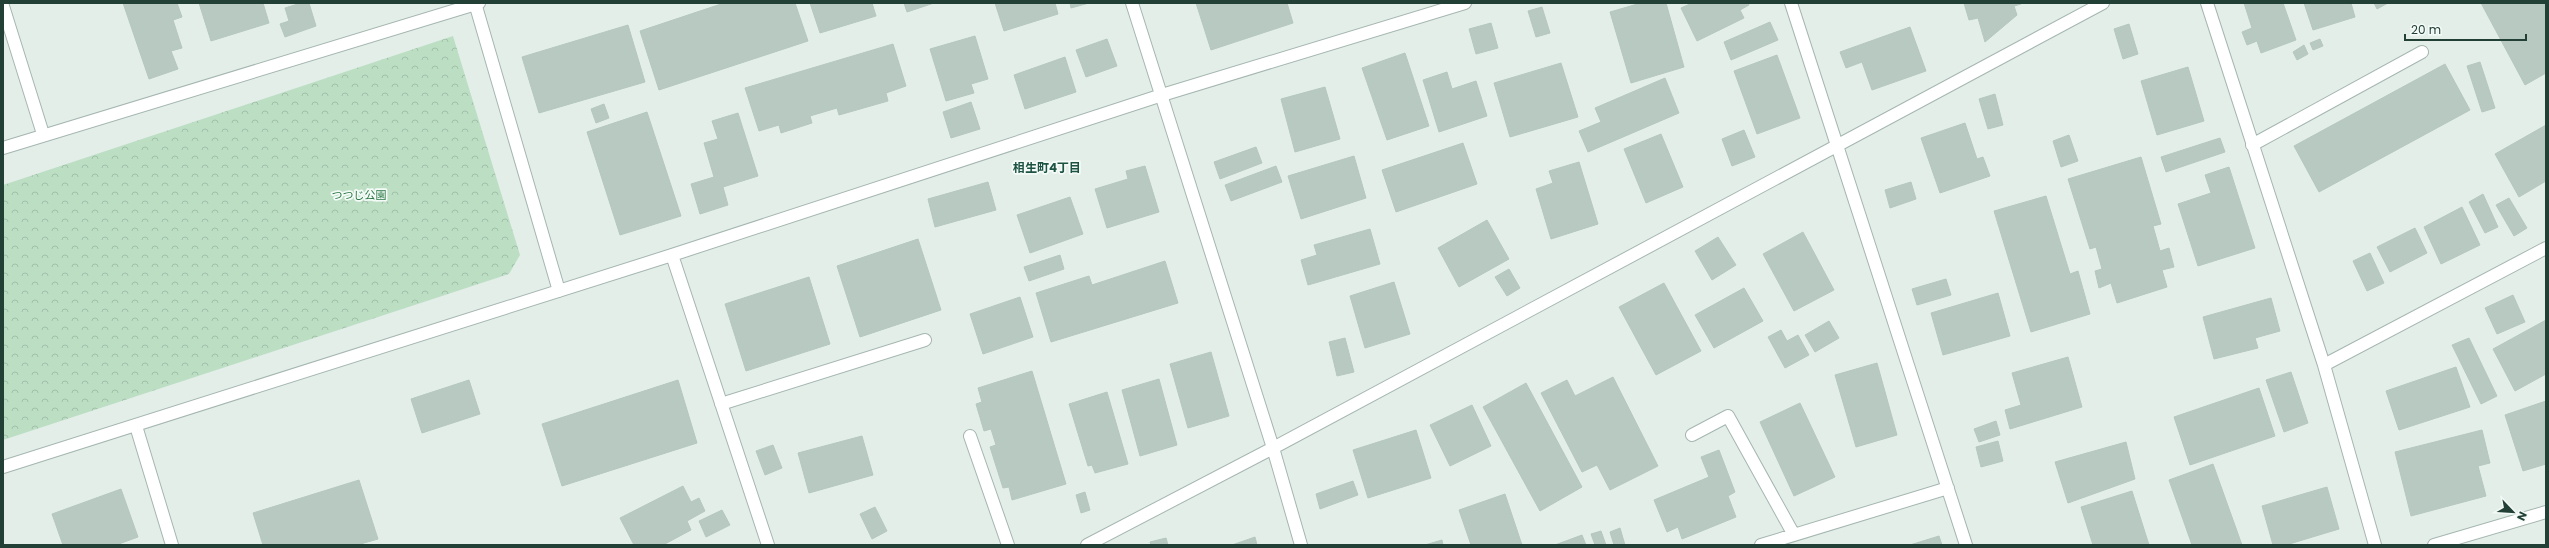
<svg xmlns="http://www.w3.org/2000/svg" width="2549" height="548" viewBox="0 0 2549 548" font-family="Poppins,'Noto Sans JP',sans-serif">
<defs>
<pattern id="park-crowns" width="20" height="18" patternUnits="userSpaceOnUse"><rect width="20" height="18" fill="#bcdfc4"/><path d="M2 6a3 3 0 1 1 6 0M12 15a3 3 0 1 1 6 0" fill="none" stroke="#a1c0a9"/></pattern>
</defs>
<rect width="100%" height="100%" fill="#e3eee9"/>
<path fill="url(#park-crowns)" d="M453 36 520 255 509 274 3 440V185Z"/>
<path fill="#b8c9c1" stroke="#b5c8bf" d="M123 3H177L182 17 173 20 182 48 171 51 178 69 149 79Z
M199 3H263L269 23 211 41Z
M301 3H309L316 26 285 37 280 24 289 21 285 8Z
M724 3H795L808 41 659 90 640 31Z
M810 3H872L876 16 820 33Z
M904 3H934L907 12Z
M995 3H1055L1058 14 1004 31Z
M1070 3H1089L1071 8Z
M1196 3H1287L1293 23 1211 50Z
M1641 3H1666L1684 67 1631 83 1610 12Z
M1692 3H1748L1749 5 1740 10 1744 18 1697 41 1681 8Z
M1964 3H2021V4L2014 6 2017 15 1985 42 1978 18 1969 20Z
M2244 3H2283L2296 40 2261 53 2257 41 2247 45 2242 32 2252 28Z
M2304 3H2351L2355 17 2313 30Z
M2374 3H2388L2377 9Z
M2481 3H2546V73L2525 85Z
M1542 7 1550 33 1536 37 1528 11Z
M1770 22 1778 40 1731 60 1724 42Z
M1491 23 1498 48 1476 54 1469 29Z
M2129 24 2138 54 2123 59 2114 29Z
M628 25 645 82 539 113 522 57Z
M1910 27 1926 71 1872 90 1862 62 1846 68 1840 52Z
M975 36 988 79 971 84 974 93 946 101 930 49Z
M1107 39 1117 66 1086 77 1076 50Z
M2320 39 2323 46 2313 50 2310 43Z
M893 44 906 86 886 93 888 101 839 115 837 108 810 116 812 123 781 133 779 125 759 131 745 88Z
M2304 45 2308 54 2297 60 2293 52Z
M1405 53 1429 126 1387 140 1362 68Z
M1777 55 1800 118 1757 134 1734 71Z
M1065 57 1076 92 1025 109 1014 75Z
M2480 62 2495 108 2482 112 2467 66Z
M1561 63 1578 117 1510 137 1494 83Z
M2445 64 2470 110 2319 192 2294 146Z
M2188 67 2204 121 2157 135 2141 81Z
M1447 72 1452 89 1476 81 1487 116 1439 132 1423 80Z
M1665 78 1679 113 1588 152 1579 131 1601 122 1595 108Z
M1325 87 1340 139 1295 152 1281 99Z
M1995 94 2003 125 1988 129 1979 99Z
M971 102 980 129 951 138 943 112Z
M604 104 609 118 596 123 591 109Z
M647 112 681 216 620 235 587 132Z
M738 113 758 176 723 187 728 205 700 214 691 184 714 177 704 143 718 139 712 121Z
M1965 123 1977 159 1983 157 1990 176 1940 193 1921 138Z
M2546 125V181L2519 197 2495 154Z
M1744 130 1755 157 1732 166 1722 139Z
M1661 134 1683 187 1646 203 1624 149Z
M2069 135 2078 161 2061 167 2053 141Z
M2220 138 2225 152 2166 172 2161 157Z
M1463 143 1477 184 1396 212 1382 170Z
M1256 147 1262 163 1220 179 1214 162Z
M1354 156 1366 198 1301 219 1288 176Z
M2141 157 2161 224 2153 226 2160 251 2169 248 2174 267 2162 270 2167 287 2117 303 2111 283 2099 288 2095 271 2102 269 2096 247 2090 249 2068 179Z
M1579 162 1598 224 1551 239 1536 189 1553 183 1549 171Z
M1145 166 1159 212 1107 228 1095 189 1128 179 1126 171Z
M1276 166 1282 182 1231 201 1225 185Z
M2229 167 2255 248 2198 266 2178 204 2211 193 2205 175Z
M988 182 996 210 935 227 928 199Z
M1911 182 1916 199 1890 208 1885 190Z
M2483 194 2498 227 2485 233 2469 202Z
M2046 196 2070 274 2078 271 2090 314 2031 332 1994 211Z
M1070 197 1083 234 1030 253 1017 215Z
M2509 198 2527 228 2514 236 2496 205Z
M2462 207 2480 245 2441 264 2424 227Z
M1487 220 1509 259 1459 287 1438 248Z
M2415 228 2427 253 2390 272 2377 247Z
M1370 229 1380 264 1308 285 1301 260 1317 255 1314 245Z
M1803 232 1834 290 1794 311 1763 254Z
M1718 237 1736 265 1712 280 1695 251Z
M918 239 941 310 860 337 837 266Z
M2370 253 2384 283 2367 291 2353 261Z
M1060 255 1064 269 1029 281 1024 267Z
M1165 261 1178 303 1051 342 1036 293 1089 276 1092 285Z
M1509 269 1520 288 1507 296 1495 277Z
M809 277 830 344 746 371 725 304Z
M1946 279 1951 295 1917 305 1912 289Z
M1394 282 1410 334 1365 348 1350 296Z
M1664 283 1701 351 1656 375 1619 307Z
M1744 288 1763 321 1714 348 1695 315Z
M1998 293 2010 336 1943 355 1931 313Z
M2513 295 2525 322 2497 334 2485 308Z
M1020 297 1033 337 983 354 970 314Z
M2271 298 2280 331 2255 338 2258 348 2214 359 2203 317Z
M2546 320V374L2515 391 2493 349Z
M1829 321 1839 338 1815 352 1805 335Z
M1781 330 1787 341 1798 335 1809 355 1785 368 1768 337Z
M1345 338 1354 372 1337 376 1329 342Z
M2469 338 2497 396 2481 404 2452 345Z
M1211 352 1229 416 1188 428 1170 364Z
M2068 357 2082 407 2010 429 2005 410 2021 405 2012 373Z
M1877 363 1897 435 1856 447 1835 375Z
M2456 367 2470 407 2399 430 2386 391Z
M1032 371 1066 484 1012 500 1009 487 1003 488 990 447 996 445 991 429 984 431 976 404 982 402 978 388Z
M2291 372 2308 423 2284 432 2266 380Z
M1613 377 1658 466 1610 490 1597 465 1582 472 1541 393 1567 380 1575 396Z
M1159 379 1177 445 1140 456 1122 390Z
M469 380 480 414 422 433 411 399Z
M678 380 697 443 562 486 542 424Z
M1526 383 1582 487 1540 511 1483 407Z
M2259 388 2275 436 2190 465 2174 417Z
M1107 392 1128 464 1095 473 1092 465 1088 466 1069 404Z
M2546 401V464L2523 471 2505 415Z
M1800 403 1835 477 1794 496 1760 422Z
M1472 405 1491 446 1450 466 1430 425Z
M1996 421 2000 435 1979 442 1974 429Z
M1416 430 1431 478 1368 498 1353 450Z
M2482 430 2490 463 2478 466 2486 496 2411 516 2395 452Z
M862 436 873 475 809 493 798 453Z
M1998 441 2003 461 1981 467 1976 447Z
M2126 442 2135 479 2068 503 2055 462Z
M773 445 782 468 765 475 756 451Z
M1719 450 1735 492 1728 496 1736 517 1682 539 1678 527 1667 532 1654 500 1709 477 1701 457Z
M2213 464 2242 545H2192L2169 480Z
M359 480 378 539 357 545H263L253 513Z
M1353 481 1358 495 1320 509 1316 494Z
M683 486 691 502 699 498 705 511 687 521 691 530 663 545H634L620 518Z
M2327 487 2339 529 2286 545H2273L2262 506Z
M121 489 138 537 116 545H63L52 514Z
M2132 491 2149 545H2093L2081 507Z
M1085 492 1090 510 1081 513 1076 495Z
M1505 494 1522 545H1471L1459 510Z
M875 507 887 531 872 539 860 514Z
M722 510 730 525 706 537 699 521Z
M1620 528 1625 545H1614L1610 532Z
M1601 531 1606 545H1595L1591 534Z
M1582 535 1586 545H1555Z
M1939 536 1942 545H1910Z
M1255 537 1257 545H1232Z
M1166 538 1168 545H1151L1150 542Z
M1442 540 1443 545H1425Z"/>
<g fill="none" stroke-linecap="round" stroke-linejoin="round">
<g stroke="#a5b6b0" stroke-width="14">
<path id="minor" d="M475 3 559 291
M1132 3 1273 448 1301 545
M1791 3 1966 545
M2207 3 2324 365 2375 545
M3 6 43 134
M2252 145 2422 52
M3 148 479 3
M672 255 768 545
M2324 365 2546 248
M721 404 925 340
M136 426 172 545
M1692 435 1728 416 1794 535
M970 436 1008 545
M3 467 672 255 1162 95 1465 3
M1087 545 1273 448 2103 3
M1761 545 1948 488
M2434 545 2546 512"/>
</g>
<use href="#minor" stroke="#fff" stroke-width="12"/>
</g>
<g text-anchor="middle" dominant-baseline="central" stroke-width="3.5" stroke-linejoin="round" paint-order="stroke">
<g font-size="11" fill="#2a7945" stroke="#f4faf7">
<text x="359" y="195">つつじ公園</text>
</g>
<g font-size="12" font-weight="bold" fill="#1d5343" stroke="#f4faf7">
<text x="1047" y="167">相生町4丁目</text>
</g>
</g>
<rect width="2549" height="548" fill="none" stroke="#224036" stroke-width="8"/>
<g transform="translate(2513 512) rotate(115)" stroke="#f4faf7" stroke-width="3" paint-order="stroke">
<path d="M0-3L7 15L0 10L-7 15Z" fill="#224036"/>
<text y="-6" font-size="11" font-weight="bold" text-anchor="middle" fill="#224036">N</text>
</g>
<path d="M2405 34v6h121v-6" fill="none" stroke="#224036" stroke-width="2"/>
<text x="2411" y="34" font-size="12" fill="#224036" stroke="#f4faf7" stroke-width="3" paint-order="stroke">20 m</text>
</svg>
